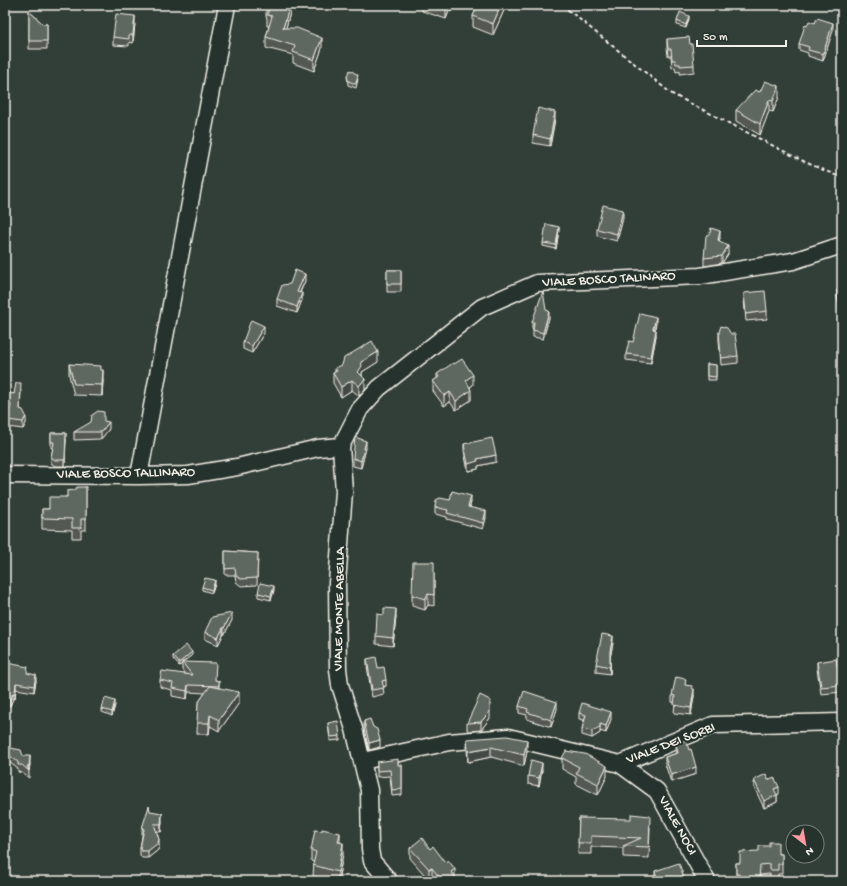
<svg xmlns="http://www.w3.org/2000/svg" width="847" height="886" viewBox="0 0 847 886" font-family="'Gochi Hand',sans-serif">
<rect width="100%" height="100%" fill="#323e38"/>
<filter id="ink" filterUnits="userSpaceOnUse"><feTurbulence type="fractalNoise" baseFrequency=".025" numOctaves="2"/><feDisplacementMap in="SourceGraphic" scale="8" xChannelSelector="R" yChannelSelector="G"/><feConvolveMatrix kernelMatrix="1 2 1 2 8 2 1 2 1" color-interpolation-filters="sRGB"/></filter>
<g filter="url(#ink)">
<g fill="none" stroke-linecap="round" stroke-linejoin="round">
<g stroke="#f4f1e8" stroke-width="19">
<path id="minor" d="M341 446 360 409 379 388 482 307 537 283 700 276 793 261 842 245
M341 446 344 492 337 583 338 669 340 685 354 729 369 790 370 849 372 861 389 881
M5 475 139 476 188 475 237 467 318 448 341 446
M139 476 227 5
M363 761 449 742 508 737 620 764 713 725 842 722
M620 764 657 791 707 881"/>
</g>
<path stroke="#f4f1e8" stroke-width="2" stroke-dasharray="4 3" stroke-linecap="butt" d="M562 5 672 94 805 162 842 178"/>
<use href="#minor" stroke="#26332d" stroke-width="16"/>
</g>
<path fill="#525953" stroke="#f4f1e8" d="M266 5H292L286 28 322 48 314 71 293 63V55L266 48V37L269 26H267V18L266 17Z
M422 5H453L451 12 449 11 446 19 422 11Z
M475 5H505V8L493 35 473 27V16L475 12Z
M828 5H842L840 11Z
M29 11 43 24H47V49H29Z
M689 19 686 28 677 25V21Z
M5 20 8 30V37L5 36Z
M135 23 133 43 129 42V46L113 45V37Z
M807 26 833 30 823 61 808 56V53L799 50V44Z
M667 39 694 65V72L680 74V71L676 72 675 67 672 68 671 56H668L667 47Z
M347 75 358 79 356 88 348 85Z
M760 92 779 97 773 112 769 111 760 135 736 121V110Z
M555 119 550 146 533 143V135Z
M623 218 617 241 597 236V229Z
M559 230 556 249 543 246V243Z
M720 238 719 241 728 254 722 263 704 266V258Z
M387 270H401V292H387Z
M305 281 300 293 302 300 297 313 277 306V299Z
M842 289V320L837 297V290Z
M744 293 767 311V319L746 321 744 300Z
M546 310 549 318 543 339 533 337V329L532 328V322Z
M656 323 655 329 656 336 651 363 626 360V354L633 342Z
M719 332 738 356V363L721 365 719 340Z
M264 333 252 353 243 349V342Z
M378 362 362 372V376L365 389 359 396 352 390 341 397 333 383V373L335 372V368Z
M69 364 101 370 103 381 102 396 74 395 69 375Z
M707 364 716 365V380H707Z
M437 374 473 385 470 387 471 400 456 410 450 402 444 406 433 391V381L437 379Z
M21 391 20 409 26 423 23 429 7 427V420L9 412 5 411V392L14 394Z
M104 421 109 429 101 439 74 440V432Z
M51 433H66L65 465 64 466H55L51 463V457L53 448H51Z
M464 444 496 462 478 466V469L468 471 464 451Z
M366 448 361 468 353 466V458Z
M86 487V530H81V538H72V530L42 529V509H49L75 490Z
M450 500 471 502 470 507 486 518 483 529 447 519V517L435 514V507Z
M225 551 258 553 257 585 241 586 236 582 235 575H225Z
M434 573V606L428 605 425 610 412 606V595Z
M215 584 212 593 202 590V587Z
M274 590 271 600 258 597V593Z
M384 615 396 616 393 646 376 644V636Z
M232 620 224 635H223L218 645 205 639V632Z
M613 643 610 658V674L596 672V664Z
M192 655 183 662 215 680 219 681V688L239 703 219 731 210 726 209 734H197L198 703 205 693 188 692 187 699 172 696V690L160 687V680L185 674 182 670V664L179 666 173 659V656Z
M367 659 378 668 386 686 383 687 384 694 372 697 367 666Z
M817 662 838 669H842V692L821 694 817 669Z
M5 665 28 673 36 681 34 692 16 689 15 699H13L10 706 5 705Z
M686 685 692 689 694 696 691 715 674 713 675 703 672 702V695Z
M115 705 112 716 102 712V709Z
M519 706 557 709 551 727 527 719V715L519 713Z
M579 713 611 719 606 733 600 731V733L592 738 582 735V729L584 720 579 719Z
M490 718 481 730 469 731 467 730V723Z
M364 721 380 747 369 750 364 729Z
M328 723 340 736V740L330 741Z
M467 739 527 751 524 766 491 757 468 762 467 750Z
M676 744 696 774 671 782 665 764V757L677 753 676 751Z
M5 747 23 756 30 764 29 771V778L22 773 18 772V769L5 759Z
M562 758 607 776 598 795 576 784V777L562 769Z
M377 762 398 765H402V795L392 796 390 776 377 777Z
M542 770 539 786 528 784V776Z
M754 780H768L779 794 777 795V802L764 808 754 787Z
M150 811 162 821 161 832 157 831 159 846 158 850 148 858H142L140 855V848L142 836V828Z
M579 818 650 827 649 858 623 857V848L591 847V854H578Z
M340 842 343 854 338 881H331L313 876 314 862 311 861V850Z
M410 848 430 849 458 881H434L432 879 429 880 410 858Z
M778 854H782V874H778V880H770V874L760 875V881H736V863H740Z
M655 871 685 881H655Z"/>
<path fill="#424944" stroke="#f4f1e8" d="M290 5H292L283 39V28Z
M447 5H449V11L446 19V8Z
M451 5H453L451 12Z
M501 5H505V8L493 35V24Z
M840 5H842L840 11Z
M135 16V23L133 43V35Z
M689 16V19L686 28V25Z
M833 23V30L823 61V54Z
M322 38V48L314 71V60Z
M779 86V97L773 112V101Z
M769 100V111L760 135V124Z
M555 112V119L550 146V139Z
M623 210V218L617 241V234Z
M559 227V230L556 249V245Z
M720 231V238L718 247V240Z
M728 246V254L722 263V256Z
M305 274V281L297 298V292Z
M302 293V300L297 313V307Z
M549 311V318L543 339V333Z
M656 317V323L653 335V329Z
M264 326V333L252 353V346Z
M656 330V336L651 363V357Z
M378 352V362L362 372V376L358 372 361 362Z
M103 370V381L102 396V385Z
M473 375V385L466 390V380Z
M365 379V389L359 396V386Z
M352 380V390L341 397V387Z
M471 390V400L456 410V401Z
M450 392V402L444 406V396Z
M26 416V423L23 429V422Z
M109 422V429L101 439V432Z
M66 439 65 465 64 466V460Z
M366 441V448L361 468V461Z
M496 455V462L478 466V469L468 471V464L477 459Z
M471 496V502L468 513V507Z
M486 511V518L483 529V523Z
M215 580V584L212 593V590Z
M274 586V590L271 600V596Z
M428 594V605L425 610V599Z
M396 609V616L393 646V638Z
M232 613V620L224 635V628Z
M223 628V635L218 645V638Z
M613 636V643L610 658V674V651Z
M192 652V655L182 663V662V664L179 666V663Z
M36 675V681L34 692V686Z
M386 680V686L382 687V681Z
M16 683V689L15 699V693Z
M188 685V692L187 699V691Z
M694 689V696L691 715V708Z
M239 692V703L219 731V720Z
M13 693V699L10 706V700Z
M115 701V705L112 716V712Z
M557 702V709L551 727V720Z
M490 711V718L481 730V722Z
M611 712V719L606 733V726Z
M210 715V726L209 734V723Z
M600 724V733L592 738V731Z
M380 740V747L369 750V743Z
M527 740V751L524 766V755Z
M491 747V757L468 762V751Z
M30 756V764L29 771V766Z
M542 763V770L539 786V778Z
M607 766V776L598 795V784Z
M696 767V774L671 782V775Z
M779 787V794L777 795V802L764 808V801L774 789Z
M162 813V821L161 832V824Z
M340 833V844L338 842Z
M159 839V846L158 850 148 858V851Z
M343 843V854L338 881V872Z
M432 868V879L429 880V869Z
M455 869V880L451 872Z"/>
<path fill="#5f6861" stroke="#f4f1e8" d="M266 5H290L283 28H297L322 38 314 60 293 52 295 46 266 37 272 16 267 15 269 8 266 7Z
M437 5H447L446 8Z
M478 5H501L493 24 473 16Z
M29 11 43 24H47V41H29Z
M680 12 689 16 686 25 677 21Z
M116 14 135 16 133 35H129V39L113 37Z
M817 18 833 23 823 54 808 50 809 47 799 44 805 25 807 26 809 21 815 23Z
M5 20H6L8 30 5 29Z
M689 37 690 44H692L694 65 680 66V64H676L675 60H672L671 49H668L667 39Z
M350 70 358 75 356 84 348 81 347 75Z
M765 81 779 86 773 101 769 100 760 124 736 110 755 90 760 92Z
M538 108 555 112 550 139 533 135Z
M603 205 623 210 617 234 597 229Z
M546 224 559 227 556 245 543 243Z
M711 228 720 231 718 240 728 246 722 256 704 258 706 236 710 233Z
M295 270 305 274 297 292 302 293 297 307 277 299 282 285 290 284Z
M387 270H401V284H387Z
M842 289V312L837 290Z
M543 291 546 310 549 311 543 333 533 330 534 322H532Z
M765 291 767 311 746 314 744 293Z
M640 313 656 317 653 329 656 330 651 357 626 354 629 341 633 342Z
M251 320 264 326 252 346 243 342Z
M721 326 727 328 731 334H735L738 356 721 358 719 332Z
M372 341 378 352 361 362 362 366 358 372 365 379 359 386 352 380 341 387 333 373 337 371 335 368 342 365 344 358Z
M462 359 473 375 466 380 471 390 456 401 450 392 444 396 433 381 439 377 437 374 453 363 454 364Z
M69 364 101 366V370H103L102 385 74 384Z
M707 364 716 365V377L707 376Z
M16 383H21L20 409 23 410 26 416 23 422 7 420 11 405 5 404V392L14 394Z
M98 411 104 412V421L109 422 101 432H74L91 422 92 415Z
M51 433H66L65 459 64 460H55L51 457 54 442H51Z
M355 437 366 441 361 461 353 458Z
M492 438 496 455 477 459 478 461 468 464 464 444Z
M77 487H86V519H81V528H72V519L42 518V509H49V497H67V491L75 490Z
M452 491 471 496 468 507 486 511 483 523 447 513 448 510 435 507 436 500 440 498 450 500Z
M225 551 258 553 257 578 241 579 236 576 235 568 225 569Z
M413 562H434V595L428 594 425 599 412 595Z
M205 578 215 580 212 590 202 587Z
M260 583 274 586 271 596 258 593Z
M384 608 396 609 393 638 376 636 377 614 384 615Z
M232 613 224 628H223L218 638 205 632 212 617Z
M602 634 613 636 610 651V667L596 664Z
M186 645 192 652 179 663 173 656Z
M376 657 378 668 384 667 386 680 382 681 384 688 372 690 367 659Z
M836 659 838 669H842V685L821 687 817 662Z
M182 662 216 663 215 680 219 681V686L188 685 187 691 172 688 173 683 160 680 162 671 192 675Z
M7 663 28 667 27 673 36 675 34 686 16 683 15 693H13L10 700H5V665H7Z
M676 677 686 679 685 685 692 686V688L694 689 691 708 674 705 675 696 672 695Z
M210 686 239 692 219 720 210 715 209 723H197L198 703Z
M524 691 557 702 551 720 527 712 528 709 519 706Z
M480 695 490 700V711L481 722 469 723H467Z
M105 698 115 701 112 712 102 709Z
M582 703 611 712 606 726 600 724V727L592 731 582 729 586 715 579 713Z
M370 719 373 727 377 729 380 740 369 743 364 721Z
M338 721 340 736 330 737 328 723Z
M507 736 527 740 524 755 491 747 468 751 467 739Z
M686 740 689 750 691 749 696 767 671 775 665 757 678 753 676 744Z
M5 747 21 750 23 756H30L29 766H27L29 771 22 765H18V762L5 752Z
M566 751 585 754 607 766 598 784 576 773 579 767 562 758Z
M398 759V765H402V789L392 790 390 770 377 771V762Z
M531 760 542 763 539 778 528 776Z
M766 774 768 780 774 777 779 787 774 789 777 795 764 801 754 780Z
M149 806 150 811 162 813 161 824H154L159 839 158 843 148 851H142L140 848 144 829 142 828Z
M631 814 650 816 649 847 623 846 641 838 591 836V843H578L579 818 631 819Z
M322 829 340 833 338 842 343 843 338 872 313 865 316 852 311 850 315 830 322 831Z
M422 838 430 849 433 846 445 862 448 860 455 869 451 872 458 881H442L432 868 429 869 410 848Z
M769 842H778V854H782V864H778V870H770V864L760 865 759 881H739V874H736V863H740V852L759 851V846H769Z
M679 863 685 881H658L655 871Z
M634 879 635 881H629Z"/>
</g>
<g text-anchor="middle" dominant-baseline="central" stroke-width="4" stroke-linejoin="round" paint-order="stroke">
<g font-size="14" fill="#f4f1e8" stroke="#26332d">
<text transform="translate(609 280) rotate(-3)">VIALE BOSCO TALINARO</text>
<text transform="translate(126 474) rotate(-1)">VIALE BOSCO TALLINARO</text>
<text transform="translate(340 609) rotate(-89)">VIALE MONTE ABELLA</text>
<text transform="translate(671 744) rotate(-21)">VIALE DEI SORBI</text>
<text transform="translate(677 826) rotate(61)">VIALE NOCI</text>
</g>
</g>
<rect width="847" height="886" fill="none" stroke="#26332d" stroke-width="20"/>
<rect x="10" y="10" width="827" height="866" fill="none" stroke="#f4f1e8" stroke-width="1.5" filter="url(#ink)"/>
<g transform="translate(805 844) rotate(149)"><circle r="19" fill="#26332d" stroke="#787f78"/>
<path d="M0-3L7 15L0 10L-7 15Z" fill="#ff9aa2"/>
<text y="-6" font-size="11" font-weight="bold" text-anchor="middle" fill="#f4f1e8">N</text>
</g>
<path d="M697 40v6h89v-6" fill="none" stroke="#f4f1e8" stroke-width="2"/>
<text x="703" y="40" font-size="12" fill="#f4f1e8" stroke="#26332d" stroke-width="3" paint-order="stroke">50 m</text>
</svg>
